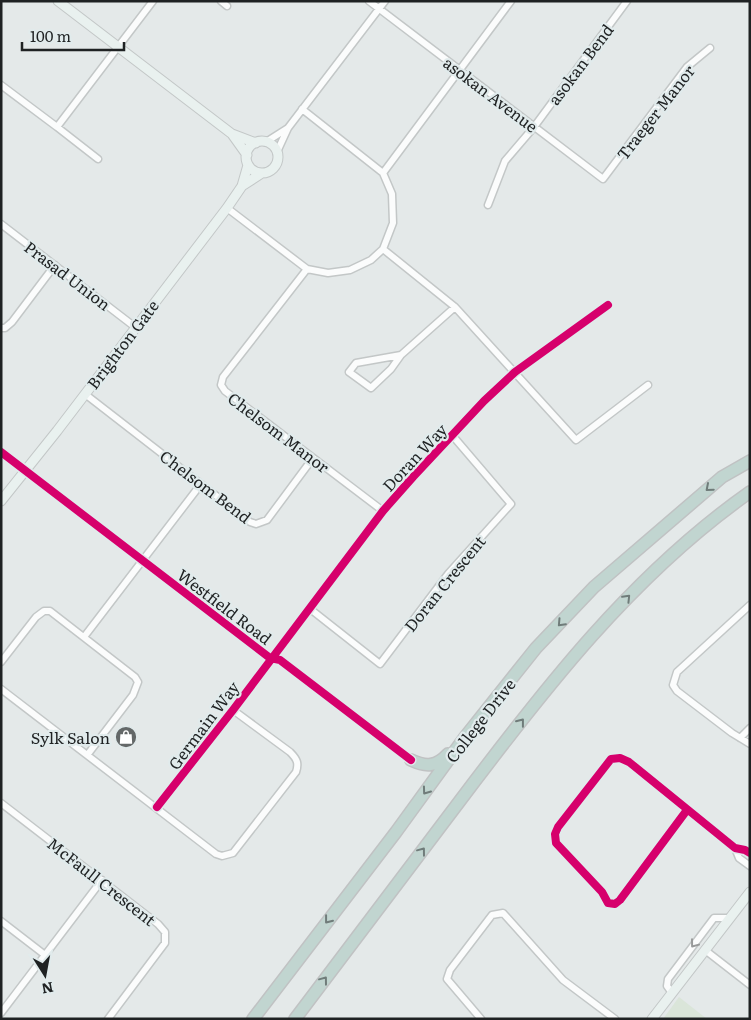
<svg xmlns="http://www.w3.org/2000/svg" width="751" height="1020" viewBox="0 0 751 1020" font-family="Literata,serif">
<rect width="100%" height="100%" fill="#e4e9e9"/>
<path fill="#dae5d9" d="M679 997 707 1019H663Z"/>
<g fill="none" stroke-linecap="round" stroke-linejoin="round">
<g stroke="#c3c7c7" stroke-width="9">
<path id="street" d="M221 1 227 6
M369 1 603 179 687 67 710 48
M1 85 57 127 153 1
M57 127 98 159
M266 142 288 128
M277 152 288 128 385 1
M383 173 511 1
M488 205 505 161 534 127 627 1
M227 208 307 269 328 273 350 270 371 260 383 249 393 223 392 194 383 173 302 109
M1 224 135 327
M383 249 455 307 576 440 648 385
M307 269 223 377 221 385 225 391 383 511
M1 328H5L12 322 55 265
M401 355 391 369 371 388 349 372 356 363 401 355 455 307
M85 394 250 522 256 524 267 520 313 458
M1 452 270 658 280 660 411 760
M750 605 677 672 673 685 677 691 732 733 750 744
M309 608 380 664 448 574 511 504 452 435
M84 637 201 484
M1 662 36 617 44 611H50L135 677 138 682 133 695 88 754
M1 689 216 854 222 856 233 853 296 772C299 763 297 759 290 752L233 710
M740 738 750 728
M1 803 158 924 165 932V943L108 1019
M157 807 233 710 383 511 413 477 484 401 515 372 608 305
M687 810 620 900 615 904 608 903 602 892 556 843 555 834 558 827 611 759 620 758 629 762 735 848 745 850 750 853
M735 848 739 858 750 866
M1 921 45 955
M705 950 750 985
M672 993 667 986 668 979 714 918H730
M1 1013 102 880
M481 1019 447 979 450 970 492 915 503 913 563 980 615 1019"/>
</g>
<g stroke="#c3c7c7" stroke-width="11">
<path id="secondary" d="M58 1 232 134 256 143
M232 134 247 155
M246 157a16 16 0 1 1 32 0a16 16 0 1 1-32 0Z
M242 186 262 173
M1 501 57 431 227 208 242 186 248 165
M652 1019 750 892"/>
</g>
<g stroke="#c0c2c3" stroke-width="14">
<path id="highway" d="M411 760C426 767 436 767 448 754
M253 1019 396 832 465 737 536 648 594 587 722 477 750 461
M295 1019C350 947 404 874 459 802 544 689 633 574 750 492"/>
</g>
<use href="#street" stroke="#fbfcfc" stroke-width="6"/>
<use href="#secondary" stroke="#e9f1ef" stroke-width="9"/>
<use href="#highway" stroke="#c1d5d0" stroke-width="11"/>
<g stroke="#e1ebec" stroke-width="11">
<path id="cycleway" d="M1 452 270 658 280 660 411 760
M157 807 233 710 383 511 413 477 484 401 515 372 608 305
M687 810 620 900 615 904 608 903 602 892 556 843 555 834 558 827 611 759 620 758 629 762 735 848 745 850 750 853"/>
</g>
<use href="#cycleway" stroke="#d6006c" stroke-width="8"/>
</g>
<defs><path id="oneway-chevron" d="M-2-3.5L2.5 0L-2 3.5" fill="none" stroke-width="1.6" stroke-linecap="round" stroke-linejoin="round" transform="scale(1.25)"/></defs>
<g stroke="#707c7a">
<use href="#oneway-chevron" transform="translate(709 488) rotate(139)"/>
<use href="#oneway-chevron" transform="translate(627 598) rotate(-46)"/>
<use href="#oneway-chevron" transform="translate(561 623) rotate(133)"/>
<use href="#oneway-chevron" transform="translate(521 722) rotate(-52)"/>
<use href="#oneway-chevron" transform="translate(426 791) rotate(126)"/>
<use href="#oneway-chevron" transform="translate(422 851) rotate(-53)"/>
<use href="#oneway-chevron" transform="translate(328 920) rotate(128)"/>
<use href="#oneway-chevron" transform="translate(324 980) rotate(-53)"/>
</g>
<use stroke="#989a9a" href="#oneway-chevron" transform="translate(694 944) rotate(127)"/>
<defs>
<g id="shop-disc" transform="scale(1.125)"><circle r="9.5" fill="#646868" stroke="#e1ebec"/><path d="M-5-2.5h2.3a2.7 3.5 0 0 1 5.4 0H5L5.5 6h-11ZM-1.5-2.5h3a1.5 2.3 0 0 0-3 0Z" fill="#fff"/></g>
</defs>
<g fill-rule="evenodd">
<use href="#shop-disc" x="126" y="737"/>
</g>
<g text-anchor="middle" dominant-baseline="central" stroke-width="4.5" stroke-linejoin="round" paint-order="stroke">
<g font-size="16" fill="#1f2223" stroke="#e1ebec">
<text transform="translate(580 64) rotate(-53)">asokan Bend</text>
<text transform="translate(491 94) rotate(37)">asokan Avenue</text>
<text transform="translate(655 112) rotate(-52)">Traeger Manor</text>
<text transform="translate(68 275) rotate(37)">Prasad Union</text>
<text transform="translate(122 344) rotate(-53)">Brighton Gate</text>
<text transform="translate(279 432) rotate(37)">Chelsom Manor</text>
<text transform="translate(414 457) rotate(-47)">Doran Way</text>
<text transform="translate(206 486) rotate(37)">Chelsom Bend</text>
<text transform="translate(444 583) rotate(-51)">Doran Crescent</text>
<text transform="translate(225 606) rotate(37)">Westfield Road</text>
<text transform="translate(480 720) rotate(-52)">College Drive</text>
<text transform="translate(203 725) rotate(-53)">Germain Way</text>
<text transform="translate(102 881) rotate(38)">McFaull Crescent</text>
</g>
<g font-size="16" fill="#1f2223" stroke="#e1ebec" text-anchor="end">
<text x="110" y="737">Sylk Salon</text>
</g>
</g>
<rect width="751" height="1020" fill="none" stroke="#1f2223" stroke-width="5"/>
<g transform="translate(45 975) rotate(169)" stroke="#e1ebec" stroke-width="4" paint-order="stroke">
<path d="M0-4L9 19L0 12L-9 19Z" fill="#1f2223"/>
<text y="-8" font-size="14" font-weight="bold" text-anchor="middle" fill="#1f2223">N</text>
</g>
<path d="M22 42v8h102v-8" fill="none" stroke="#1f2223" stroke-width="2.5"/>
<text x="30" y="42" font-size="15" fill="#1f2223" stroke="#e1ebec" stroke-width="4" paint-order="stroke">100 m</text>
</svg>
